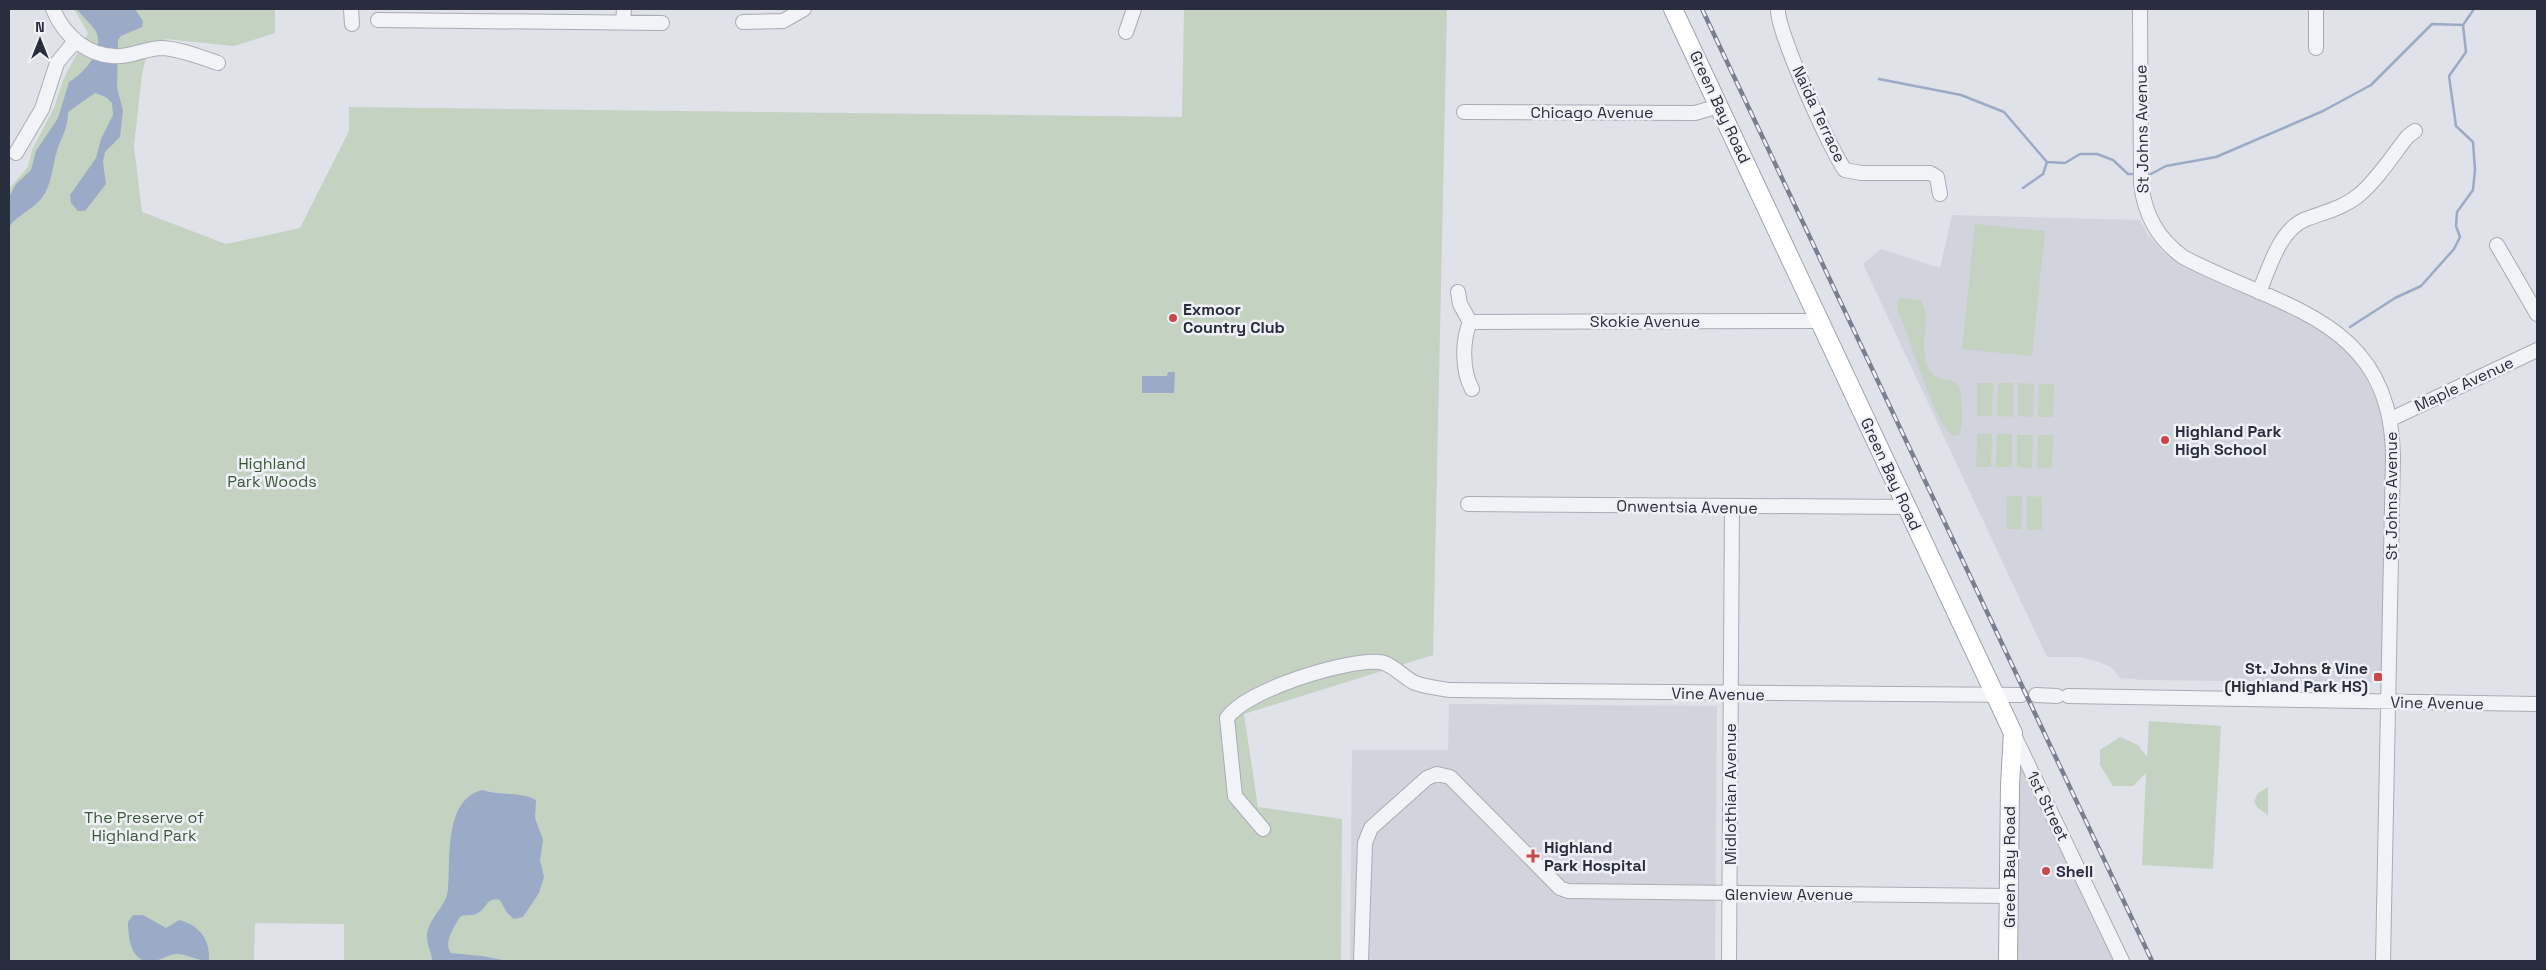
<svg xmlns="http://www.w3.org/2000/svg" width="2546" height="970" viewBox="0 0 2546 970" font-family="'Space Grotesk',sans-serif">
<rect width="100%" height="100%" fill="#dfe2e8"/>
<path fill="#d1d4dd" d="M1952 215 2140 220 2148 235 2163 252 2208 278 2312 323 2336 340 2357 362 2380 405 2387 451 2381 683 2143 680 2120 678 2111 667 2099 662 2079 657H2047L1863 264 1881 249 1940 268Z
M1449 704 1717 706 1715 961H1350L1352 750H1448Z
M2023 770 2116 961H2017V771Z"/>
<path fill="#c3d2c1" d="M74 9H275V33L234 46 166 39 145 61 142 74 134 146 142 212 226 244 300 228 349 131V107L1182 117 1184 9H1447L1433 655 1244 714 1258 807 1342 819 1341 961H344V924L255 923 254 961H9V189L28 167 32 150 54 108 64 78 88 33Z
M1975 224 2045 231 2032 356 1962 349Z
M1900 298 1921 300C1933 319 1917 345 1928 367 1939 392 1962 363 1962 408 1962 418 1963 426 1959 435L1953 436C1934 424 1910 336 1898 311L1897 303Z
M1977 383H1993L1992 416H1977Z
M1998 383H2013V417L1997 416Z
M2018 383 2034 384 2033 417 2018 416Z
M2039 384H2054L2053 417H2038Z
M1977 434H1992L1991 467H1976Z
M1997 434H2012V467H1996Z
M2017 435H2033L2032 468 2017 467Z
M2038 435H2053L2052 468H2037Z
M2007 496H2022L2021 529H2006Z
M2027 496 2042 497V530H2027Z
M2149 721 2221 726 2213 869 2142 865 2146 773 2133 786H2113L2100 765V750L2120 737 2138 745 2147 757Z
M2268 787V815L2258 808 2254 802 2258 793Z"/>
<path fill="#9babc7" d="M77 9H135L143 21 142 27 121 36 118 40 117 88 123 110 120 137 105 152 103 162 106 184 85 211H78L71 203 70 195 96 158 101 139 113 115 112 103 106 97 95 93 68 112C68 125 64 133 59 145 53 160 53 179 45 193 37 208 18 214 9 227V197L16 184 31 170 36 151 58 118 69 82C83 74 107 49 95 30 90 23 82 16 77 9Z
M1168 372H1175L1174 393H1142V376H1167Z
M482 790C500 796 518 791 536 800L535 818 543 840 540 860 544 877 539 893 523 917 514 919 507 913 500 900C486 896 487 910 476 914 471 916 465 914 460 917 454 927 443 943 451 953L482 956 508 961H432C432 952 426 944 427 935 429 917 446 907 448 890 451 861 443 800 482 790Z
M133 915H143L166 928 179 920C199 925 210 939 209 960 199 962 189 955 179 954 169 953 163 960 153 961 131 964 128 938 128 922Z"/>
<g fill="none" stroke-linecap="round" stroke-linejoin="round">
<path stroke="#9babc7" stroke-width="2.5" d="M1879 79 1961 95 2004 112 2047 162 2065 163 2080 154H2097L2113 160 2128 174H2136
M2144 175H2149L2166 166 2216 157 2323 111 2371 85 2432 24 2463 25
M2023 188 2043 174 2047 162
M2350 327 2395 298 2421 286 2454 249 2460 237 2456 226 2457 212 2473 190 2475 170 2473 142 2456 126 2449 76 2466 52 2463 25 2474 9"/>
<g stroke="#a8acb5" stroke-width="16">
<path id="minor" d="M53 9C64 36 89 58 121 56 135 55 148 48 162 48 181 49 200 57 218 63
M351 9 352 24
M1778 9C1776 29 1831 152 1845 170L1861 173H1930L1937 177 1940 194
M2140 9 2141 184C2145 215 2157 238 2183 257 2281 309 2391 318 2393 456L2383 961
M2316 9V48
M378 20 662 23
M623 22 624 9
M743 22 783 21 804 9
M1126 32 1134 9
M1464 112 1695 113 1719 106
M16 153 42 109 57 63 75 41
M2497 245 2537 314
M1458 292 1460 304 1470 322
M2259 292C2270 267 2279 230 2306 219 2325 212 2343 208 2359 195 2378 179 2392 156 2408 136L2415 131
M1470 322 1821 321
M1470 322C1462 341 1462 371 1472 389
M2391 419 2537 350
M1468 504 1906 507
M2036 695 2057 696
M2068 696 2537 704
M2013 733 2122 961
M1263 829 1235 796 1227 718C1246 690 1346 659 1379 662 1392 663 1404 678 1415 683 1426 687 1439 688 1449 690L2021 695
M1361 961 1365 843 1371 828 1427 778 1437 774 1450 777 1560 888 1568 891 2009 896
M1729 961 1732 507"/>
</g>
<g stroke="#9fa4b3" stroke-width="20">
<path id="major" d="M1673 9 2013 733 2010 785 2008 961"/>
</g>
<use href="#minor" stroke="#f2f3f6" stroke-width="14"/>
<use href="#major" stroke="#fff" stroke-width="18"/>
<g stroke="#797f91" stroke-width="4.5">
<path id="rail" d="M1702 9 2152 961"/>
</g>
<use href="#rail" stroke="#eff1f6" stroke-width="2.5" stroke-dasharray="8" stroke-linecap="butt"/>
</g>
<g fill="#ca484a" stroke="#eff1f6" stroke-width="2">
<circle cx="1173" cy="318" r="5"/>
<circle cx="2165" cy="440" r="5"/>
<rect x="2373" y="672" width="10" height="10" rx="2.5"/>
<path d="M1530.5 848.5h5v5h5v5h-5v5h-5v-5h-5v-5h5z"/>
<circle cx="2046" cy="871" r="5"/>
</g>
<g text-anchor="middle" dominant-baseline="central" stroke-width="5" stroke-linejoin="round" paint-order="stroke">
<g font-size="16" fill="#292e3f" stroke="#eff1f6">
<text transform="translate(1720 107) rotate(65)">Green Bay Road</text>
<text x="1592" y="112">Chicago Avenue</text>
<text transform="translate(1819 114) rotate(65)">Naida Terrace</text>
<text transform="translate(2142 129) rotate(-91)">St Johns Avenue</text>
<text x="1645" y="321">Skokie Avenue</text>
<text transform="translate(2464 384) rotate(-25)">Maple Avenue</text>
<text transform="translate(1891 474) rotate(65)">Green Bay Road</text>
<text transform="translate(2391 496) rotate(-90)">St Johns Avenue</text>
<text transform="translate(1687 507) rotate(1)">Onwentsia Avenue</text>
<text transform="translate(1718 694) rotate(1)">Vine Avenue</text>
<text transform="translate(2437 703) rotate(1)">Vine Avenue</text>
<text transform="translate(1730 794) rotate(-90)">Midlothian Avenue</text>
<text transform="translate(2048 806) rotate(64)">1st Street</text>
<text transform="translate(2009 867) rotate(-90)">Green Bay Road</text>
<text x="1789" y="894">Glenview Avenue</text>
</g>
<g font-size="16" font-weight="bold" fill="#292e3f" stroke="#eff1f6" text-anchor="start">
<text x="1183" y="309">Exmoor<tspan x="1183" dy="18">Country Club</tspan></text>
<text x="2175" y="431">Highland Park<tspan x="2175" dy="18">High School</tspan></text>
<text x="2368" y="668" text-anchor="end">St. Johns &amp; Vine<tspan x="2368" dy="18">(Highland Park HS)</tspan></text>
<text x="1544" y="847">Highland<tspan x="1544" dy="18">Park Hospital</tspan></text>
<text x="2056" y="871">Shell</text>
</g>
<g font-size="16" fill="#385a36" stroke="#eff1f6">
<text x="272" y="463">Highland<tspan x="272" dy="18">Park Woods</tspan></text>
<text x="144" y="817">The Preserve of<tspan x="144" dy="18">Highland Park</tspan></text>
</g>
</g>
<rect width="2546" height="970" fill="none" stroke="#292e3f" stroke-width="20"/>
<g transform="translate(40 40)" stroke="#eff1f6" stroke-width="4" paint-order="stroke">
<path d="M0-4L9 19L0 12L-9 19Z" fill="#292e3f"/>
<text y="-8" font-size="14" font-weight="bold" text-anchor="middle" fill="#292e3f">N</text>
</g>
</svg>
